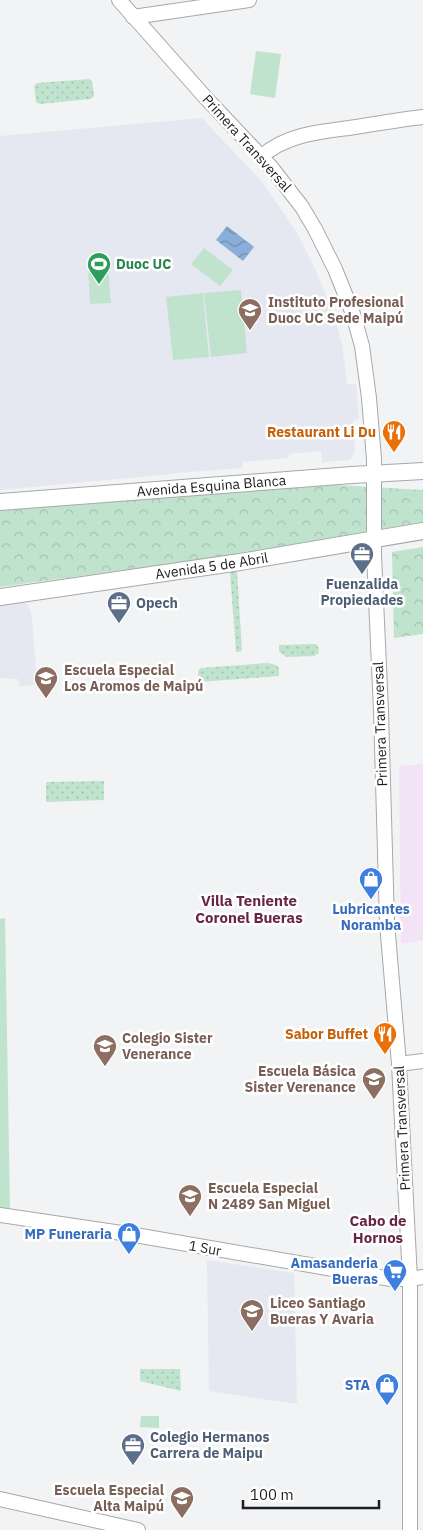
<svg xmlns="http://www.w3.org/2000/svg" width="423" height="1530" viewBox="0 0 423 1530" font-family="'IBM Plex Sans',sans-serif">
<defs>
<pattern id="grass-dots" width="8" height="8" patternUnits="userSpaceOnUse" patternTransform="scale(1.25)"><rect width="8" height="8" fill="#c0e3ce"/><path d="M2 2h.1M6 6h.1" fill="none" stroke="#a5c2b0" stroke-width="1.8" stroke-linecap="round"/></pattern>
<pattern id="park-crowns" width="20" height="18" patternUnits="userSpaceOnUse" patternTransform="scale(1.25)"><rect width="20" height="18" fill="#c0e3ce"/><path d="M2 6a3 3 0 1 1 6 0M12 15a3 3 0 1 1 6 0" fill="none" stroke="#a5c2b0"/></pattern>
<pattern id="water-waves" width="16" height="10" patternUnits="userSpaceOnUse" patternTransform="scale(1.25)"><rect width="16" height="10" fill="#8aaed9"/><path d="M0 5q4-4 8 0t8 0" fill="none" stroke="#708daf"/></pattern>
</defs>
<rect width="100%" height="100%" fill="#f2f3f4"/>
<path fill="#f3e3f6" d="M423 764V940L401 944 399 766Z"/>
<path fill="#e5e8f0" d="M202 118 262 182 296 231 317 273 335 318 342 344 347 384H356L359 419 353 420 355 450 350 460 322 462 321 451 289 454V458L242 462 243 468 175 473 173 474 0 490V136Z
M24 602 28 605 32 616 37 684 20 687 18 679 0 678V605Z
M207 1260 294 1273 297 1404 209 1391Z"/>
<path fill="url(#grass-dots)" d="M89 79 92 81 94 96 91 99 40 104 36 102 34 86 37 83Z
M237 571 242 651 236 652 230 572Z
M316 644 318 646 319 653 314 656 286 657 279 651V645Z
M268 663 276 665 279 668V676L199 682 198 672 200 668Z
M104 781V800L46 802V782Z
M140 1369H180L181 1391 140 1381Z"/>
<path fill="url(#park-crowns)" d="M320 484 423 490V534L352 539 0 587V507Z
M423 547V634L394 638 392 552Z"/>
<path fill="#c0e3ce" d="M256 51 281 54 275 98 250 94Z
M204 248 233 270 220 286 191 264Z
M108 266 111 303 90 304 88 268Z
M241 290 247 353 211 357 204 293Z
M203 293 209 357 173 360 166 297Z
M5 918 10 1209 0 1207V919Z
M141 1416H159V1428L140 1427Z"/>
<path fill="url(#water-waves)" d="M227 226 254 247 243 261 216 240Z"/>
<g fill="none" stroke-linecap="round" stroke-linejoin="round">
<g stroke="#a8a8a9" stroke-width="16">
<path id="minor" d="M119 0 205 97 271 167 302 207 315 229 335 269 353 314 362 346 369 398 374 459V555L381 711 387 923 399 1064 410 1279V1530
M133 17 249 0
M262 156C286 135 318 132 349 128 374 124 398 120 423 117
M399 1064 423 1061
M0 1215 135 1235 391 1279H410L423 1277
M0 1499 138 1530"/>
</g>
<g stroke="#a8a8a9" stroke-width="18">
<g id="major">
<path id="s1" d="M0 502 352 475 423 471"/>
<path id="s2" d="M0 597 240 562 423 531"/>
</g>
</g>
<use href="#minor" stroke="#fff" stroke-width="14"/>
<use href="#major" stroke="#fff" stroke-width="16"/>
</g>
<defs>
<g id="stadium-pin" transform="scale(1.25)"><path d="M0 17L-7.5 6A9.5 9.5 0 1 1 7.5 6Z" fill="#2e9e5b" stroke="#fff"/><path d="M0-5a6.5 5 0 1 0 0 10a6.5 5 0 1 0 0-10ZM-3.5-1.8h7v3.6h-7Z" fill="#fff"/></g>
<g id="university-pin" transform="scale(1.25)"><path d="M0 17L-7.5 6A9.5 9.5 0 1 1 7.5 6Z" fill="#8d6e63" stroke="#fff"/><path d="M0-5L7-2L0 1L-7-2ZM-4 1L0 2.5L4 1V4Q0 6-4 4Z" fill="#fff"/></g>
<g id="restaurant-pin" transform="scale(1.25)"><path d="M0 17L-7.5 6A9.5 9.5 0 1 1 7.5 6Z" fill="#e8710a" stroke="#fff"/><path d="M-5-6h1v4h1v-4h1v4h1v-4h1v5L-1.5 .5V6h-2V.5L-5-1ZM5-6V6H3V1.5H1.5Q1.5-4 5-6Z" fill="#fff"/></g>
<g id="office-pin" transform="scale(1.25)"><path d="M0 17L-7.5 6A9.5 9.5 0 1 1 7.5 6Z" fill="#5c6f8a" stroke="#fff"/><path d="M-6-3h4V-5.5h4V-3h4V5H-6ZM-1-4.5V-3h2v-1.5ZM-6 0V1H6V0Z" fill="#fff"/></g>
<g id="school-pin" transform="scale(1.25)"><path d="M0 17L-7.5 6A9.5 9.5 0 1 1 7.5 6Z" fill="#8d6e63" stroke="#fff"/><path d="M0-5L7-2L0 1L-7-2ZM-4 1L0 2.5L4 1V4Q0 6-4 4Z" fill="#fff"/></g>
<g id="shop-pin" transform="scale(1.25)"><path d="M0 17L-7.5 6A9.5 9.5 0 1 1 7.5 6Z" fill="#3f7fe0" stroke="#fff"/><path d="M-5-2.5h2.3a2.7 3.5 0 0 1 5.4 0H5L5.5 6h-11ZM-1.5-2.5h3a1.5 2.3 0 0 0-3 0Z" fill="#fff"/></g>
<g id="supermarket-pin" transform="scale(1.25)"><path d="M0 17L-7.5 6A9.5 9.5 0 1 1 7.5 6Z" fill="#3f7fe0" stroke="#fff"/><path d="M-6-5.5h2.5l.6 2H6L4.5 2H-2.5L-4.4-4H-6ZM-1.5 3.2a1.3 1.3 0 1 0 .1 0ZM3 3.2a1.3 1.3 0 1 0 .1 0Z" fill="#fff"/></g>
</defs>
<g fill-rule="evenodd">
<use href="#stadium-pin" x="99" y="264"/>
<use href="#university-pin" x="250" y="310"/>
<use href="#restaurant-pin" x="394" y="432"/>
<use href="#office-pin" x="362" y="554"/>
<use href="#office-pin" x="119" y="603"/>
<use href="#school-pin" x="46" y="678"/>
<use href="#shop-pin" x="371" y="879"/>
<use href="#restaurant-pin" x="385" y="1034"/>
<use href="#school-pin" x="105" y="1046"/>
<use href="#school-pin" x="374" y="1079"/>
<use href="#school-pin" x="190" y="1196"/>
<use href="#shop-pin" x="129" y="1234"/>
<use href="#supermarket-pin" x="395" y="1271"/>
<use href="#school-pin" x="252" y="1311"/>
<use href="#shop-pin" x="387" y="1385"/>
<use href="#office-pin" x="133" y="1445"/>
<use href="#school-pin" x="182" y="1498"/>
</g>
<g text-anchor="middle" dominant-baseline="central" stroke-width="5" stroke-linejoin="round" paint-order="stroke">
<g font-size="14" fill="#1d1d1e" stroke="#fff">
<text transform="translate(247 143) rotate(48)">Primera Transversal</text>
<text stroke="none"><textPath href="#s1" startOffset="212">Avenida Esquina Blanca</textPath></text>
<text stroke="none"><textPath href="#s2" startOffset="214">Avenida 5 de Abril</textPath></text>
<text transform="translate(380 724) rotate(-92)">Primera Transversal</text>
<text transform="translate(402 1128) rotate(-93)">Primera Transversal</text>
<text transform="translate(205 1248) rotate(10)">1 Sur</text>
</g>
<g font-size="14" font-weight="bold" fill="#27864d" stroke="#fff" text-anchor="start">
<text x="116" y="264">Duoc UC</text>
</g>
<g font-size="14" font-weight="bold" fill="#785e54" stroke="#fff" text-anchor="start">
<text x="268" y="302">Instituto Profesional<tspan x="268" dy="16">Duoc UC Sede Maipú</tspan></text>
<text x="64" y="670">Escuela Especial<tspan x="64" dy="16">Los Aromos de Maipú</tspan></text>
<text x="122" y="1038">Colegio Sister<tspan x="122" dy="16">Venerance</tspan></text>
<text x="356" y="1071" text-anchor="end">Escuela Básica<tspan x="356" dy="16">Sister Verenance</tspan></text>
<text x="208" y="1188">Escuela Especial<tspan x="208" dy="16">N 2489 San Miguel</tspan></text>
<text x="270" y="1303">Liceo Santiago<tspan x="270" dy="16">Bueras Y Avaria</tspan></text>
<text x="164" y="1490" text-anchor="end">Escuela Especial<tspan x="164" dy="16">Alta Maipú</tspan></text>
</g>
<g font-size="14" font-weight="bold" fill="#c56008" stroke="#fff" text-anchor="end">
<text x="376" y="432">Restaurant Li Du</text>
<text x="368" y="1034">Sabor Buffet</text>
</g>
<g font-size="14" font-weight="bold" fill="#4e5e75" stroke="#fff" text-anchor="start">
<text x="362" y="584" text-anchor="middle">Fuenzalida<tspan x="362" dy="16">Propiedades</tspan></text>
<text x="136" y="603">Opech</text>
<text x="150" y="1437">Colegio Hermanos<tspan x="150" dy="16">Carrera de Maipu</tspan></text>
</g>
<g font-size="14" font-weight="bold" fill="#366cbe" stroke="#fff" text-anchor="end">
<text x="371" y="909" text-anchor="middle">Lubricantes<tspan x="371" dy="16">Noramba</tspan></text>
<text x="112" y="1234">MP Funeraria</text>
<text x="378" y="1263">Amasanderia<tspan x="378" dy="16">Bueras</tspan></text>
<text x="370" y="1385">STA</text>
</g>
<g font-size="15" font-weight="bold" fill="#672542" stroke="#fff">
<text x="249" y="900">Villa Teniente<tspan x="249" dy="17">Coronel Bueras</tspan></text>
<text x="378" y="1220">Cabo de<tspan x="378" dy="17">Hornos</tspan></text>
</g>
</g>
<path d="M243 1500v8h136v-8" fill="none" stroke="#1d1d1e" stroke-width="2.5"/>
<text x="250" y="1500" font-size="15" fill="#1d1d1e" stroke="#ffffff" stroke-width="4" paint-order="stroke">100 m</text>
</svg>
